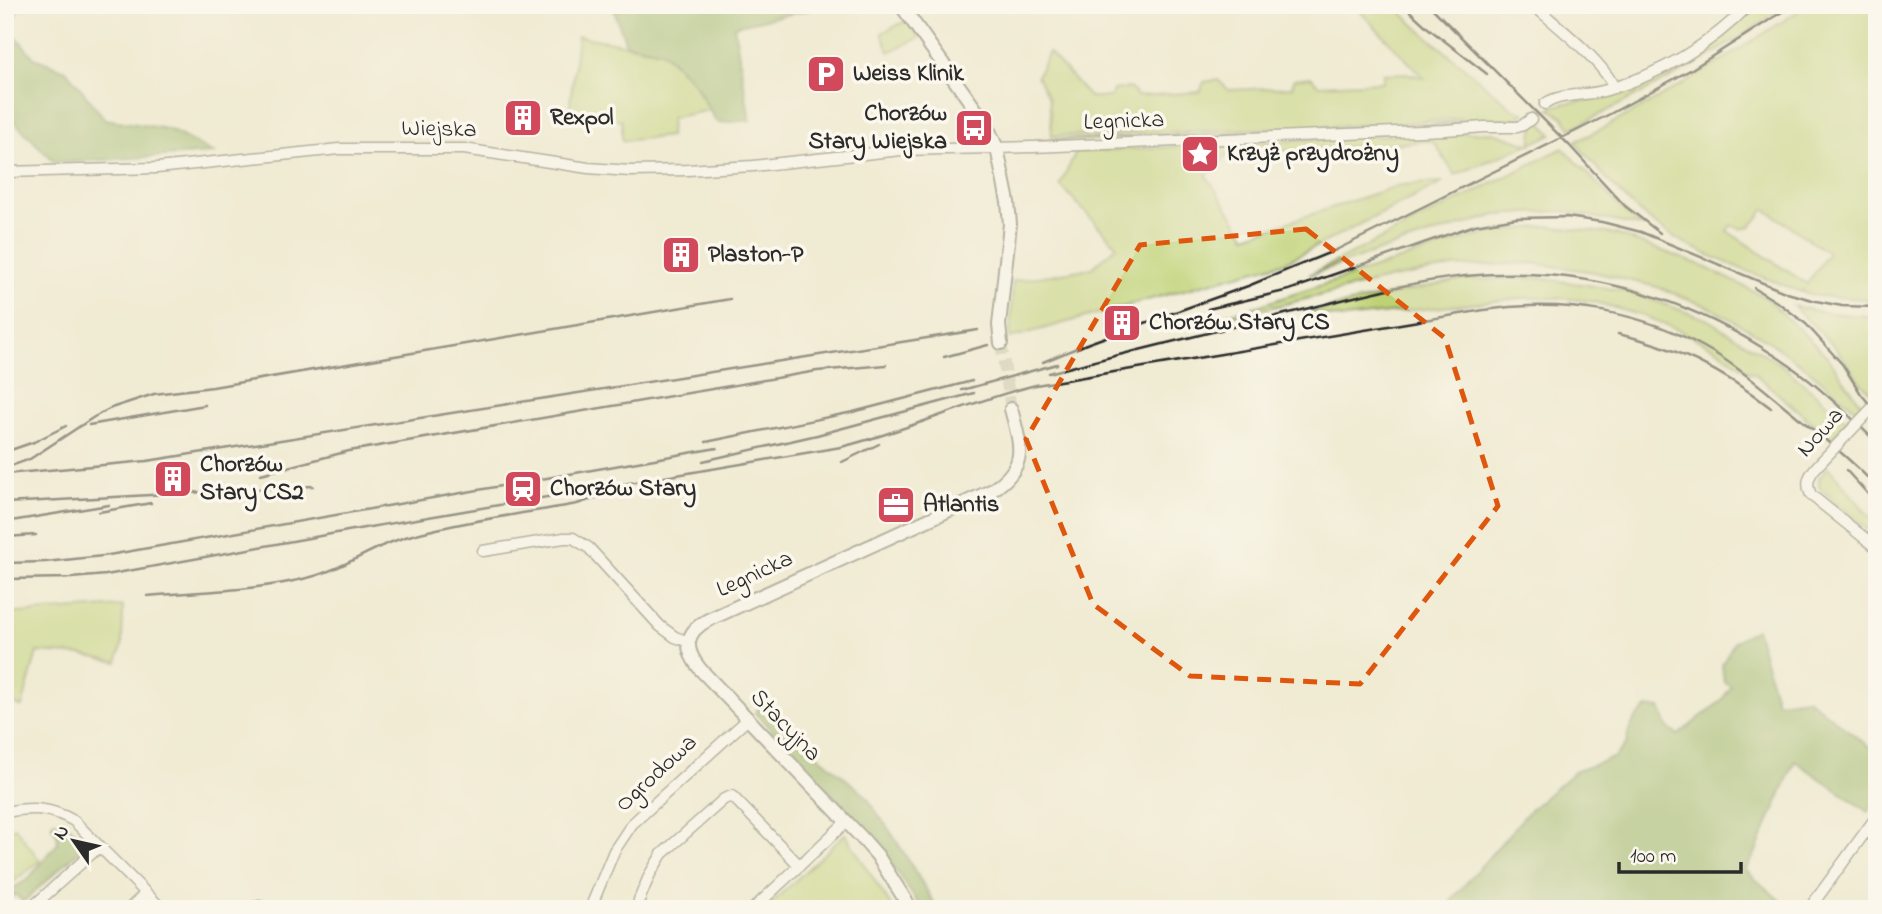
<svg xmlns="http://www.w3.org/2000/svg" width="1882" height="914" viewBox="0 0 1882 914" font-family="'Indie Flower',sans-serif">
<rect width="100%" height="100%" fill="#fbf7ec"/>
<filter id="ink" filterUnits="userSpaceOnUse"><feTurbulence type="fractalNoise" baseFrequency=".0143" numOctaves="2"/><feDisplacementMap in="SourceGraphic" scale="14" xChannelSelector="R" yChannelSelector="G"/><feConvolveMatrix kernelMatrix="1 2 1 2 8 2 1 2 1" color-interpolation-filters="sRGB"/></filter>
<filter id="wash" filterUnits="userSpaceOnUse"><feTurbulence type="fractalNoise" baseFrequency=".00686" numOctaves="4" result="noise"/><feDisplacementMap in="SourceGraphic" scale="28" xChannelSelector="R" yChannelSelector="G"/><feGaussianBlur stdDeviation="1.57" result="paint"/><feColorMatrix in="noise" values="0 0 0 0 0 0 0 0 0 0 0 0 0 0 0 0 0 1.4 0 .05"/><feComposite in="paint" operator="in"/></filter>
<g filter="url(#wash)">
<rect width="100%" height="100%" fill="#f0ebd3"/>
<path fill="#bed275" stroke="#747e50" stroke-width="2" fill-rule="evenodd" d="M1354 5H1393L1422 32 1512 108 1524 113 1517 119 1472 121 1459 118 1396 124 1052 136 1049 99 1037 76 1049 52 1089 97H1111L1113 90 1130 88 1137 96 1200 92 1204 82 1218 80 1229 90 1292 87 1294 79 1311 77 1318 85 1383 82V74L1406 73 1424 78Z
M1756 5H1787C1720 55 1645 92 1571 129L1564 117 1549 109C1566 99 1587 103 1606 97 1645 85 1688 63 1721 39 1734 29 1745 16 1756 5Z
M1807 5H1877V300L1818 296 1802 292 1803 289 1801 292C1745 270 1682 250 1637 210 1614 189 1595 165 1575 142 1656 103 1733 55 1807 5ZM1765 209 1828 253 1807 284 1727 231 1731 225C1749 235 1755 222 1765 209Z
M907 20 919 38 889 52 882 33Z
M578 36 662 51 695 84 709 110 671 118 670 136 622 141V120L569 113Z
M1459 121 1461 124 1245 135 1034 142 1036 140 1417 126Z
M1539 121 1552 134 1531 144 1534 125Z
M1493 132 1529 144 1455 175 1433 141 1227 155 1206 175 1246 236 1400 185 1444 182 1285 262 1010 338 1013 281 1092 268 1117 246 1060 185 1076 152 1370 136Z
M1563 148 1628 215 1644 227 1563 211 1496 215 1387 248 1309 275Z
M1547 226 1616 234 1698 264 1764 296 1827 356 1862 405 1857 410 1809 370 1767 340 1709 307 1657 287 1594 272 1532 263 1453 267 1392 278 1239 315 1190 322 1242 311 1446 245 1492 232Z
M1540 278 1627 291 1706 319 1779 363 1847 420 1831 439 1755 374 1749 372 1715 348 1674 328 1644 316 1591 301 1559 298H1522L1344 318 1305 313 1459 280Z
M1793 306 1828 313 1877 317V392L1875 396 1860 382 1835 347Z
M1828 467 1877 525V538L1819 487V478Z
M123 606 122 646 117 662 82 655 37 652 22 707 5 700V614Z
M15 827 40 861 5 888V832Z
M845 834 893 909H765Z"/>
<path fill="#96b466" stroke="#607048" stroke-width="2" d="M5 5H19L10 29 34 58 66 70 105 119 168 129 214 153 55 163 5 112Z
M612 5H832L734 26 750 120 719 123 715 120 695 84 662 51 626 44Z
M1756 629 1777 702 1807 698 1877 753V799L1868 812 1795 761 1755 854 1745 870 1790 909H1447L1453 898 1530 810 1574 772 1615 757 1627 743 1628 733 1634 720 1648 707 1660 708 1668 728 1678 735 1722 700 1731 686 1724 682 1722 665 1734 642Z
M760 706 865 795 894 837 938 909H922L872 836 755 713Z
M54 821C69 823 78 834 87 844L23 902 15 894 5 906V895L10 890 28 879 58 843 57 835 51 825Z"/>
</g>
<g filter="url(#ink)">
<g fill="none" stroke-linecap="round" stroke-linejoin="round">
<path stroke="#c9c5b1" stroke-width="10" stroke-dasharray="10 5" stroke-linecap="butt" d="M1531 119 1545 104"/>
<path stroke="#c9c5b1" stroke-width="12" stroke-dasharray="12 6" stroke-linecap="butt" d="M1001 343 1011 409"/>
<g stroke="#706e66" stroke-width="13">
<path id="minor" d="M1533 5C1554 23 1605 63 1614 88
M1545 104C1560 93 1588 96 1607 90 1663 73 1709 46 1749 5
M5 172 157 168 339 149H464L588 168 630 171 687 170 753 166 901 150 1033 147 1445 130 1484 127H1517L1523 125 1531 119
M1821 462C1811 472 1804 481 1811 495L1877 548
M483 551 564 538H573L589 548 660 626 675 637 689 642
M5 812C31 807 50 807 74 821L162 909
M30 909 100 846
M129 909 146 893
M245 909 259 906 270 909
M590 909 614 851 632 824 749 718
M642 909 640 907 639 900 650 874 662 854 724 799 732 796 799 865
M753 909 846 822
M1809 909 1877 816"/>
</g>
<g stroke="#706e66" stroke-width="16">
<path id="tertiary" d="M901 5 986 124 997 148 1008 202 1010 224 999 325 1001 343
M911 909 877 855 862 838 700 669C684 649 684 633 708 620L991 491C1029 466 1021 447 1011 409"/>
</g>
<use href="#minor" stroke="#fff" stroke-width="10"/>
<use href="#tertiary" stroke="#fff" stroke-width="12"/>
<path stroke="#2b2b2b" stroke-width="2.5" d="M1403 5 1428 28 1487 74
M1429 5 1569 145 1625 206 1660 233
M1754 288 1780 304 1806 324 1843 365 1861 394 1877 413
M1208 309 1289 290 1475 225 1517 218 1567 217 1602 222 1641 232 1787 293 1816 301 1842 306 1877 307
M1618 334C1675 346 1725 372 1771 408
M944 357 988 345
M1043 362 1089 343 1248 286 1336 250 1610 114 1692 69 1793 5
M1049 373C1127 352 1206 334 1285 314 1344 300 1405 282 1466 276 1578 265 1683 295 1777 357 1814 381 1846 412 1877 443
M962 390 1057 364
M89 425 205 405
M706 442 853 412 972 381
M5 452 34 442 66 426
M703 461 817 435 974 393
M842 462 879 444
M5 468 30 459 94 417 111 408 154 394 213 387 730 299
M1846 470 1877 504
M5 474 147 461 978 330
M261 474 349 451 817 371 886 365
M5 503 313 486
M99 512 151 503
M5 522 109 505
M5 537 36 535
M5 563 45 562 103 556 717 448
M5 579 71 578 106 575 364 528 841 447C907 431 970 401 1036 385L1484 310C1565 298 1646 311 1716 354 1744 371 1768 393 1793 413 1821 437 1853 460 1877 488
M147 596C201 591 258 591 311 577 346 568 375 545 409 536 464 521 521 514 577 504L602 496"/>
<g stroke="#706e66" stroke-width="13" stroke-linecap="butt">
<path id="minor-bridge" d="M1821 462 1877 403"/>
</g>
<use href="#minor-bridge" stroke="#fff" stroke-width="10"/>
</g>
</g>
<path d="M0 0H1882V914H0ZM1306 229 1445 338 1498 506 1360 684 1190 676 1093 604 1026 439 1140 245Z" fill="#f0ebd3" fill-opacity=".55" fill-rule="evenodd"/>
<path fill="none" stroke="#df570e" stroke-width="5" stroke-dasharray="14 9" stroke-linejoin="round" d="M1306 229 1445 338 1498 506 1360 684 1190 676 1093 604 1026 439 1140 245Z"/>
<defs>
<g id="parking-square" transform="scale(2.0125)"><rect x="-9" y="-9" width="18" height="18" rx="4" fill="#d1495b" stroke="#fbf7ec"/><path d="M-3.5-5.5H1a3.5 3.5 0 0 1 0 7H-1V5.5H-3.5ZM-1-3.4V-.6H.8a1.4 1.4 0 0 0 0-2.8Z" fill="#fff"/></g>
<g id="building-square" transform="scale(2.0125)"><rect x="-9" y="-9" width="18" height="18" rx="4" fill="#d1495b" stroke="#fbf7ec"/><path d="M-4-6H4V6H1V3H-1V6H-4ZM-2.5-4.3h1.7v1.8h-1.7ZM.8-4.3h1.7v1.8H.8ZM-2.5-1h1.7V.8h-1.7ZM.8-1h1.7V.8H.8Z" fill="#fff"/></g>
<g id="bus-square" transform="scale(2.0125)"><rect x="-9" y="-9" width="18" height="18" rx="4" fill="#d1495b" stroke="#fbf7ec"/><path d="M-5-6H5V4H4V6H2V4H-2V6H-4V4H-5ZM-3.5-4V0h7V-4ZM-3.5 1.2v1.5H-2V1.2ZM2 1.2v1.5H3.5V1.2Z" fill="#fff"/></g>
<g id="sight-square" transform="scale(2.0125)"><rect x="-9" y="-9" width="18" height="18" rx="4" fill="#d1495b" stroke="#fbf7ec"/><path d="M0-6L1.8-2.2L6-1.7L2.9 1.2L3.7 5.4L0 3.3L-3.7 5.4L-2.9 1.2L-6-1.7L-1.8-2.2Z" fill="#fff"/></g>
<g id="station-square" transform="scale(2.0125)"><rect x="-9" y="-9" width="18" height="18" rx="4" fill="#d1495b" stroke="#fbf7ec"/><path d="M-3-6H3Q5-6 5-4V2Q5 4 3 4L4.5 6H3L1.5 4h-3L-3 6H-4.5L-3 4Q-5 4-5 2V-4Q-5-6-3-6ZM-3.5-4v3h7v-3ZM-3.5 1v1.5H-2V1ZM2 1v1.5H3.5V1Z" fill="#fff"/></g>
<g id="office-square" transform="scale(2.0125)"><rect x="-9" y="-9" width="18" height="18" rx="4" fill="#d1495b" stroke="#fbf7ec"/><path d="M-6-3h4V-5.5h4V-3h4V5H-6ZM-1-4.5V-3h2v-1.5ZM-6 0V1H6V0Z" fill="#fff"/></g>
</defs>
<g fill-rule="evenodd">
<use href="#parking-square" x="826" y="74"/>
<use href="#building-square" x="523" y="118"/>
<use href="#bus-square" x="974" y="128"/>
<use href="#sight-square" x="1200" y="154"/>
<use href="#building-square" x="681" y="255"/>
<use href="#building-square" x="1122" y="323"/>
<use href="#building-square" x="173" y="479"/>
<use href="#station-square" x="523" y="489"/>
<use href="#office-square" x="896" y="505"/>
</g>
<g text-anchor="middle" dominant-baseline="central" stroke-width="7" stroke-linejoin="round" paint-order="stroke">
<g font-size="24" font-weight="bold" fill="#2b2b2b" stroke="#fbf7ec" text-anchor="start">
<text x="853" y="74">Weiss Klinik</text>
<text x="947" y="114" text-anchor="end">Chorzów<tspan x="947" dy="28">Stary Wiejska</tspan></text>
<text x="550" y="118">Rexpol</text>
<text x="1227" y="154">Krzyż przydrożny</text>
<text x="708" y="255">Plaston-P</text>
<text x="1149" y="323">Chorzów Stary CS</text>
<text x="200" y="465">Chorzów<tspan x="200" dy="28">Stary CS2</tspan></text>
<text x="550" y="489">Chorzów Stary</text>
<text x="923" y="505">Atlantis</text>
</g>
<g font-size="24" fill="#2b2b2b" stroke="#fbf7ec">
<text transform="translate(1124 122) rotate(-2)">Legnicka</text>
<text transform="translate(439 130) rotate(1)">Wiejska</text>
<text transform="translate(1821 433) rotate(-48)">Nowa</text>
<text transform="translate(755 575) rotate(-25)">Legnicka</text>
<text transform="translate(785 726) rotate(46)">Stacyjna</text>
<text transform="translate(657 774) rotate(-43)">Ogrodowa</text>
</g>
</g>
<rect width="1882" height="914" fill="none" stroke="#fbf7ec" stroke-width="28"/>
<g transform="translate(74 841) rotate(304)" stroke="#fbf7ec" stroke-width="5" paint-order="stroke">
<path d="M0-5L12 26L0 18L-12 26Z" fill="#2b2b2b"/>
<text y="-10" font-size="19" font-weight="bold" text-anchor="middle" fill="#2b2b2b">N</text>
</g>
<path d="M1619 862v10h122v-10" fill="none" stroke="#2b2b2b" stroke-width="3.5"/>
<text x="1630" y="862" font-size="21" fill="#2b2b2b" stroke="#fbf7ec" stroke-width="5" paint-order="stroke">100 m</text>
</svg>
